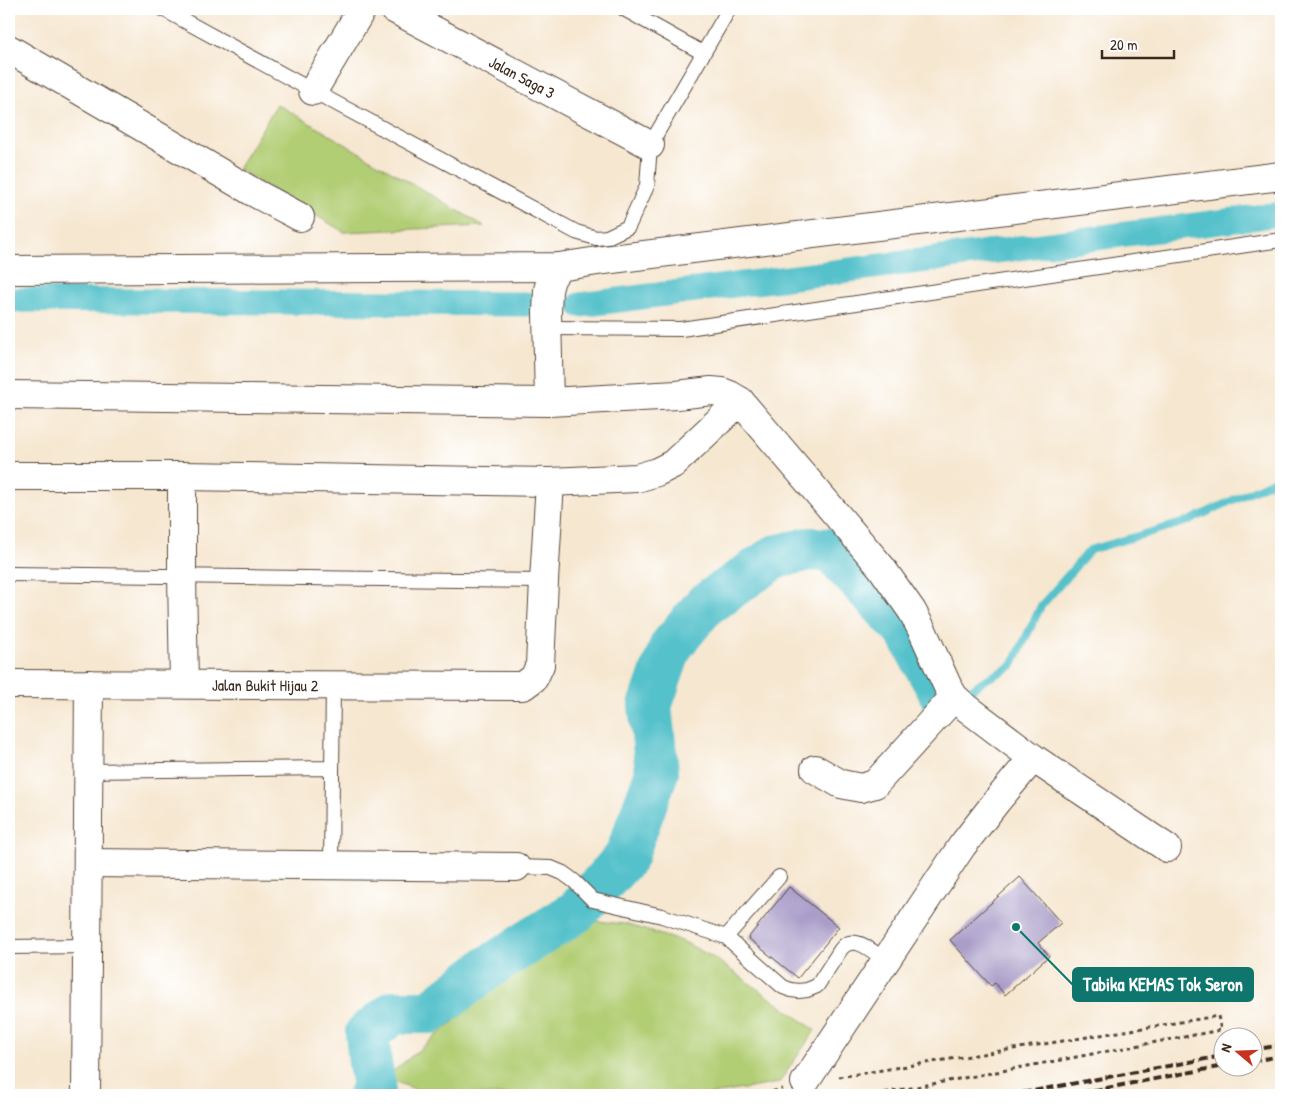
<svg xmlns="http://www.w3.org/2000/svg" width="1290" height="1104" viewBox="0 0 1290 1104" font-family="'Patrick Hand',sans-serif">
<rect width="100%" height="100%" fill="#fff"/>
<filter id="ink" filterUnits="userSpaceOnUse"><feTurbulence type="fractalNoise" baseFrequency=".02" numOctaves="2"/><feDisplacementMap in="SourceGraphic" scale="10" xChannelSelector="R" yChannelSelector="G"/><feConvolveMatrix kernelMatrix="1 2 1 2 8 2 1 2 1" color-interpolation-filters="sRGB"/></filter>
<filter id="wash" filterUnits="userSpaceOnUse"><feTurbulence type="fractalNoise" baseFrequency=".0096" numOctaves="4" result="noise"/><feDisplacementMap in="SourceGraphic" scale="20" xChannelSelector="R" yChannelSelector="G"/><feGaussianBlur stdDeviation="1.12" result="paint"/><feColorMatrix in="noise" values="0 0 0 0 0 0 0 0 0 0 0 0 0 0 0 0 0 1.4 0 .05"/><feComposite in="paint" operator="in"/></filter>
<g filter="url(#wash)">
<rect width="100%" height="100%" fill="#f6e7d0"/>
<path fill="#b2ce74" stroke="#767c49" d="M277 104 484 226 344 232 238 169Z
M578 919 625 924 684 942 714 958 815 1030 779 1083 708 1095H432L385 1078Z"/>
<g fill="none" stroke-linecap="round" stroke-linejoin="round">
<path stroke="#54c1cb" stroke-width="8" d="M972 689 983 681 1012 666 1041 606 1090 550 1189 521 1279 478 1281 475"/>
<path stroke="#54c1cb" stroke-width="25" d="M9 300 526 304
M580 305 1281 214"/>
<path stroke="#54c1cb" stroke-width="44" d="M370 1095 374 1085 370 1063 367 1033 395 1012H430L486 969 577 911 626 857 657 772 650 706 671 646 705 605 775 557 809 549 830 550 907 631 941 694"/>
</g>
<g id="blocks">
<path fill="#aa9ec9" d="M1020 877 1061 923 1038 943 1049 956 1005 995 995 983 991 986 950 940Z
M789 887 839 927 798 978 748 938Z"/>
</g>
</g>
<g filter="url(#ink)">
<use href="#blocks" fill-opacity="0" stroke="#574639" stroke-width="1"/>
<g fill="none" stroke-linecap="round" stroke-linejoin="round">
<g stroke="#574639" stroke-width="16">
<path id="lane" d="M163 9 313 91 576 232 596 238 607 237 628 227 647 186 650 145 729 9
M624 9 703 53
M548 328 681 329 1281 240
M9 574 544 581
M88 771 332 768
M331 865 333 685
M516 867 551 868 563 873 574 881 593 900 662 916 726 937 783 987 791 990 799 991 807 990 817 986 841 949C854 932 874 953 886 961
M726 937 779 877
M9 947 87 946"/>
</g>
<g stroke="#574639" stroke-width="30">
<g id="street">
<path id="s1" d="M394 9 650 145"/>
<path d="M9 49 253 192 300 217"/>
<path d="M313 91 362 9"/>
<path d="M9 270 559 267 604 260 1281 176"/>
<path d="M9 395 549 402 677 395 711 391 722 392 730 395 740 401 881 567 912 611 923 632 947 685 954 697 963 705 1033 758 996 802 962 846 805 1082"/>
<path d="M549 402 547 313 548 290 551 279 559 267"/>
<path d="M9 476H182L550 482 637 478 657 472 673 464 740 401"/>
<path d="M182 476V576L184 684"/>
<path id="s2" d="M9 684 523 686 534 678 540 665 544 581 550 482"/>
<path d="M1033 758 1167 848"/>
<path d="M815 769 841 784 861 788 875 784 954 697"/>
<path d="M88 863 516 867"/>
<path d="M86 1095 89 684"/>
</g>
</g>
<path stroke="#574639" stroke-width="3" stroke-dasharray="4 4" stroke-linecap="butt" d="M839 1077 1218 1016 1221 1030 873 1095
M767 1095V1093L782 1089"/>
<use href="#lane" stroke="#fff" stroke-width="14"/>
<use href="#street" stroke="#fff" stroke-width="28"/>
<path stroke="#3b2a1e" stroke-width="4" stroke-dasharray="8 4" stroke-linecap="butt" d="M1252 1050 1281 1045
M1252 1061 1281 1056
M1011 1095 1222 1056
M1070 1095 1223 1066"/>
</g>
</g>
<g text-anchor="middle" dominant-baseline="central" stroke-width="4.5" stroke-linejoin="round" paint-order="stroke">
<g font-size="16" fill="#3b2a1e" stroke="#fff">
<text stroke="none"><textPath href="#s1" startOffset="145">Jalan Saga 3</textPath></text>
<text stroke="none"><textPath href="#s2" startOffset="256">Jalan Bukit Hijau 2</textPath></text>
</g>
</g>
<path fill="none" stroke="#0f766e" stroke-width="2" d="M1016 927L1073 985"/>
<circle fill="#0f766e" stroke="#fff" stroke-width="2" cx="1016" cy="927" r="5"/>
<rect fill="#0f766e" stroke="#0f766e" stroke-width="2" x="1073" y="968" width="180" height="33" rx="5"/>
<g font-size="18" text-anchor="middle" font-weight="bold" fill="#fff">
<text x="1163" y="991">Tabika KEMAS Tok Seron</text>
</g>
<rect width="1290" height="1104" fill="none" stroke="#fff" stroke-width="30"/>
<g transform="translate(1238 1052) rotate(289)"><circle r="24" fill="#ffffff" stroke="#b1aaa5"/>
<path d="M0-4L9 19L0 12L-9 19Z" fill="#c8321e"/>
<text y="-8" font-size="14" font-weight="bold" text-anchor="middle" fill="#3b2a1e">N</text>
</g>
<path d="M1102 50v8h72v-8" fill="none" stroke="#3b2a1e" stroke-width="2.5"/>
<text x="1110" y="50" font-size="15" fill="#3b2a1e" stroke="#ffffff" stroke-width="4" paint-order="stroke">20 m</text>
</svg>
